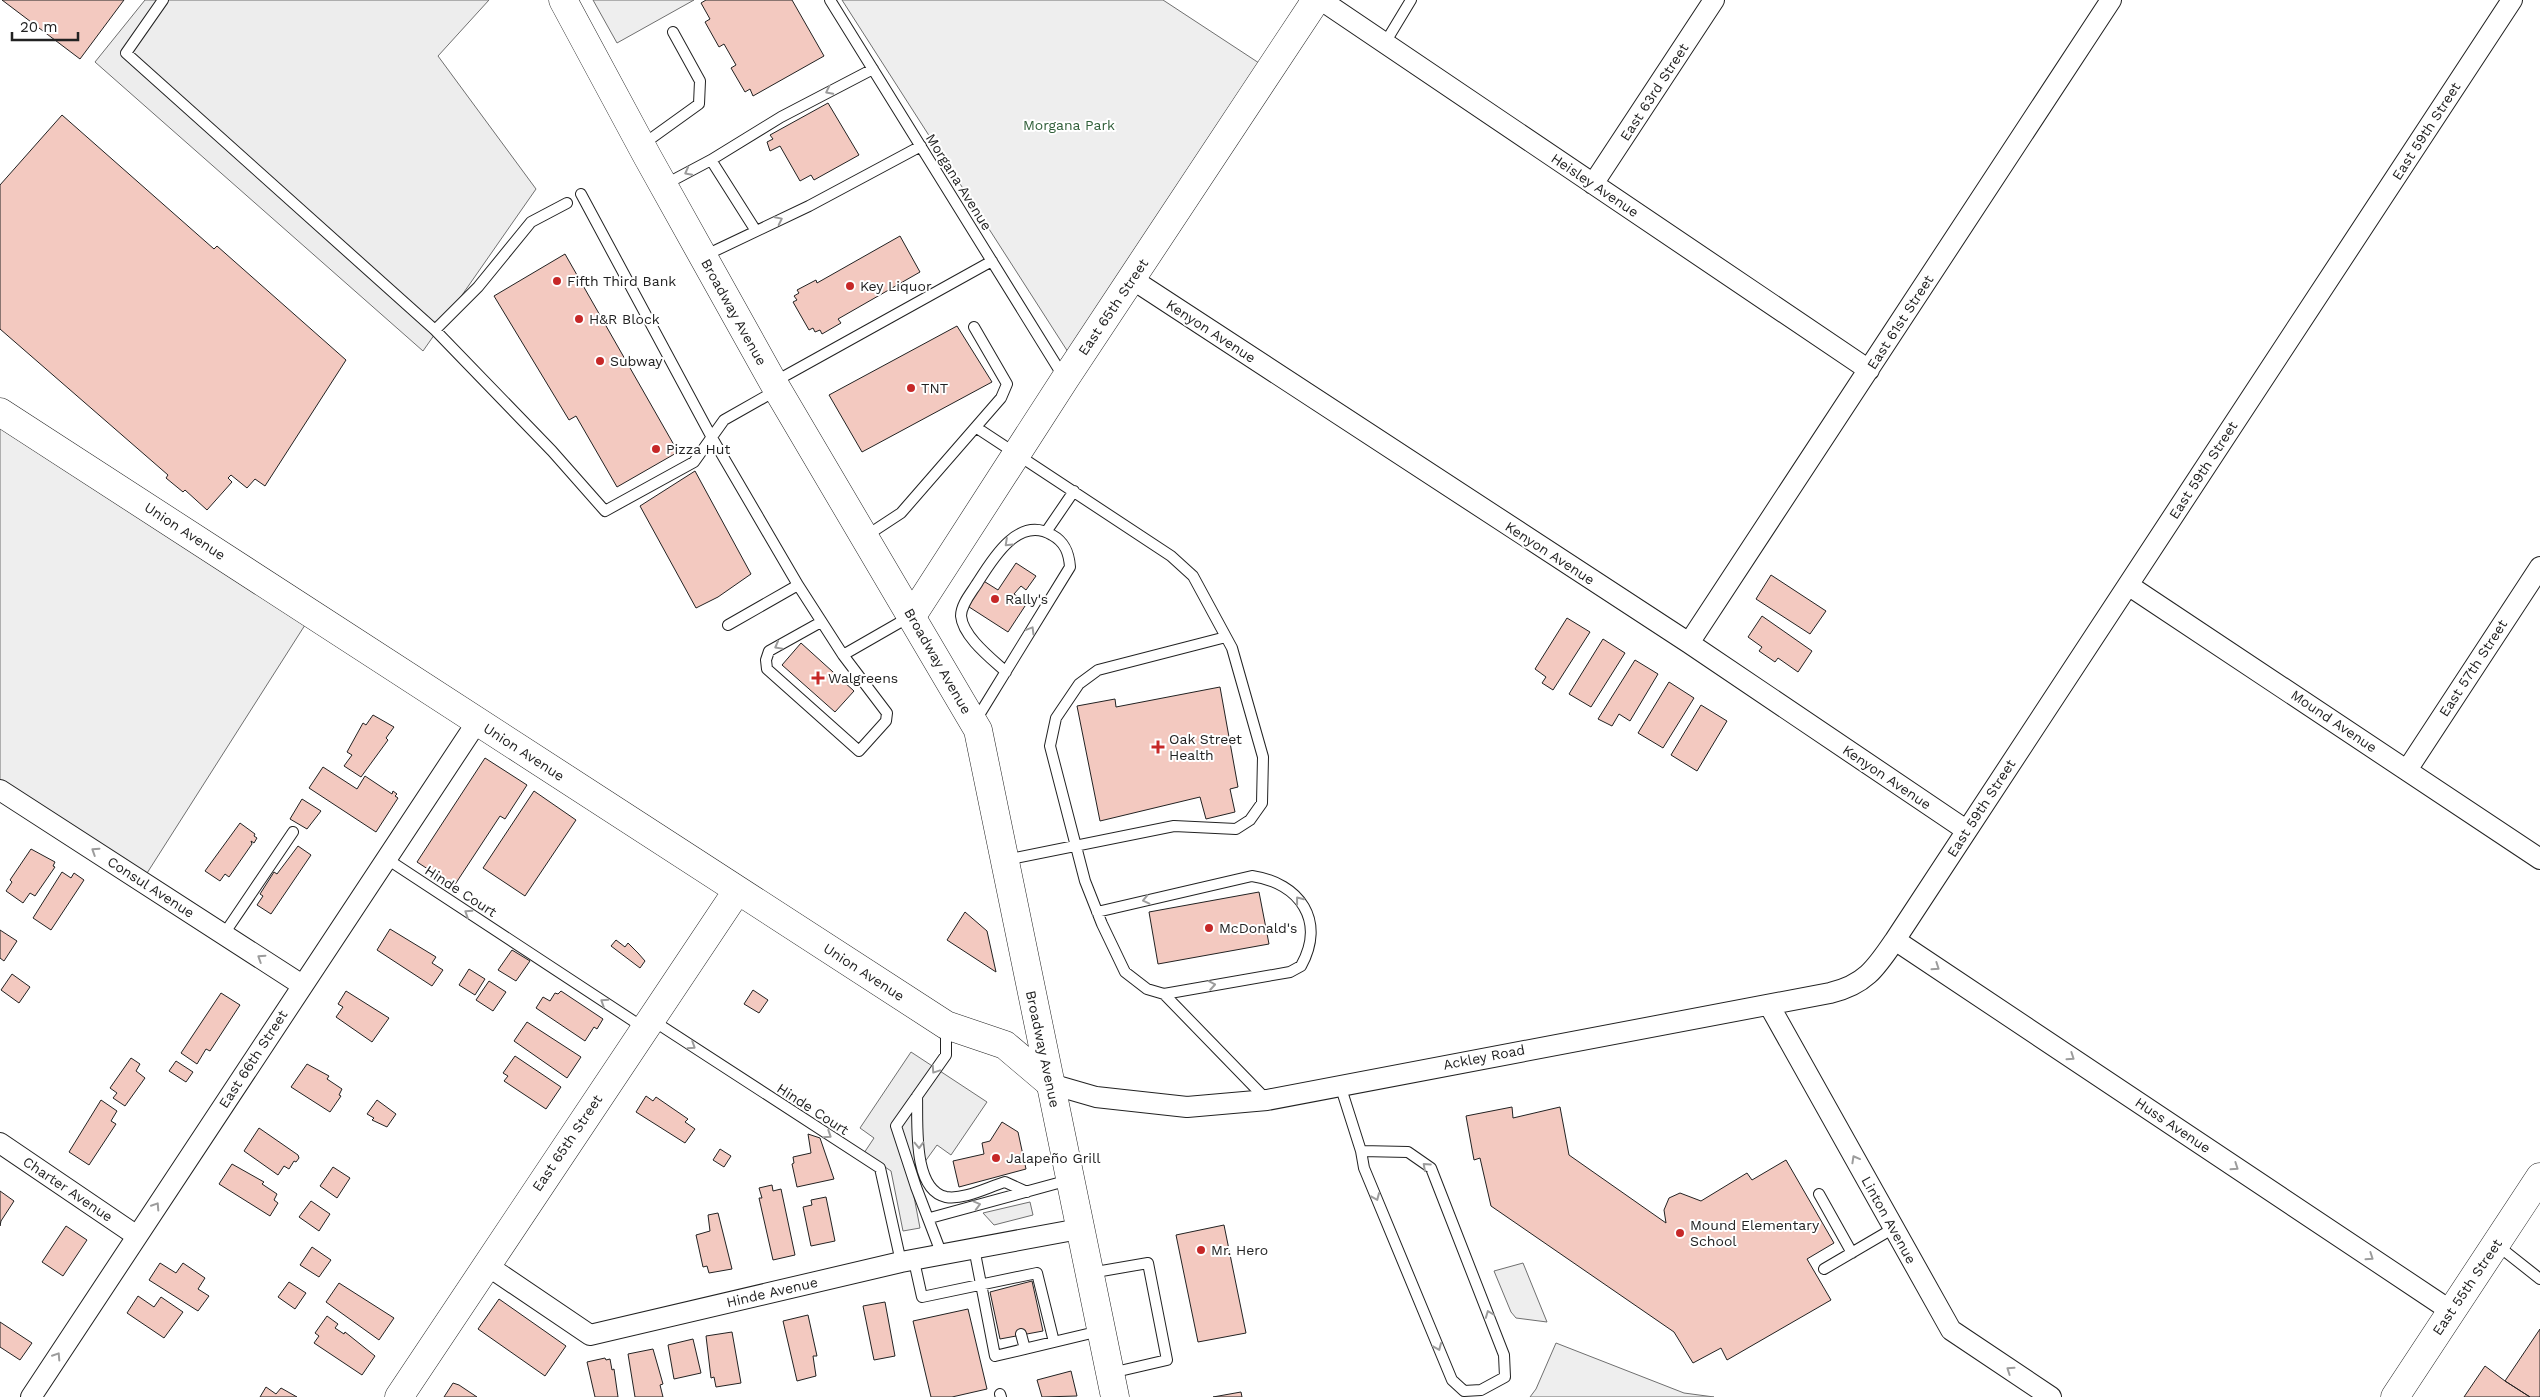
<svg xmlns="http://www.w3.org/2000/svg" width="2540" height="1397" viewBox="0 0 2540 1397" font-family="'Work Sans',sans-serif">
<rect width="100%" height="100%" fill="#fff"/>
<path fill="#eee" stroke="#6f6f6f" d="M593 0H694L617 43Z
M842 0H1163L1259 63 1068 352Z
M0 412 312 614 142 881 0 788Z
M1523 1263 1547 1322 1516 1318 1511 1312 1494 1271Z
M1556 1343 1684 1393 1714 1397H1530L1536 1389Z"/>
<path fill="#ededed" stroke="#6f6f6f" d="M145 0H489L438 56 536 189 423 351 95 62Z
M911 1052 987 1102 951 1155 937 1145 911 1181 920 1228 903 1231 891 1171 864 1153 874 1138 860 1128Z
M1030 1202 1033 1215 994 1225 983 1213Z"/>
<path fill="#f3c9c0" stroke="#222" d="M2 0H124L80 59Z
M706 0H792L824 56 753 96 750 89 745 92 731 68 736 65 724 44 719 47 705 22 710 19 701 3Z
M828 103 859 155 814 180 811 175 800 181 780 146 770 151 767 142 773 139 770 135Z
M62 115 214 249 217 246 346 360 265 486 255 479 247 488 231 475 228 478 232 482 207 510 185 490 183 492 166 478 168 475 0 329V185Z
M900 236 920 272 838 319 841 323 822 334 820 330 815 332 813 328 809 330 793 302 797 300 794 296 799 293 797 290 816 280 817 283Z
M565 254 678 452 617 487 576 416 569 420 494 296Z
M957 326 992 382 862 452 829 395Z
M695 471 751 574 718 597 696 608 640 506Z
M1016 563 1036 576 1026 590 1021 586 1014 594 1027 603 1008 632 966 605 982 580 998 590Z
M1771 575 1826 611 1810 634 1756 599Z
M1762 616 1812 651 1798 672 1778 658 1775 662 1759 651 1762 647 1748 637Z
M1567 618 1590 632 1553 690 1542 683 1546 677 1535 669Z
M1603 639 1625 653 1591 707 1569 694Z
M801 643 854 691 835 712 782 665Z
M1635 660 1658 674 1630 721 1619 714 1612 726 1598 719Z
M1669 682 1694 698 1663 748 1638 733Z
M1220 687 1238 787 1230 789 1235 812 1206 819 1200 797 1100 821 1077 706 1115 699 1116 707Z
M1701 705 1727 721 1697 771 1671 755Z
M373 715 394 727 386 738 388 740 361 777 344 766 352 755 347 752 363 723 366 725Z
M485 758 527 785 505 819 500 816 454 886 417 862Z
M323 767 357 789 365 776 392 794 393 791 397 794 395 796 398 798 376 832 309 788Z
M534 791 576 820 525 896 483 868Z
M302 799 321 811 307 829 290 819Z
M240 823 255 834 254 836 257 838 254 843 251 841 252 844 229 877 225 874 220 881 205 871Z
M298 846 311 855 271 914 257 905 263 896 260 894 274 872 277 874Z
M31 849 55 862 53 866 55 867 35 896 30 893 23 903 6 891 12 882 10 880Z
M62 872 71 878 74 873 84 880 51 930 33 918Z
M1259 892 1269 944 1158 964 1149 912Z
M965 912 987 931 996 972 947 940Z
M390 929 436 957 432 963 443 970 432 986 377 950Z
M0 930 17 941 4 961 0 958Z
M616 940 625 947 628 943 638 953 645 961 640 968 611 946Z
M512 950 530 961 516 981 498 970Z
M469 969 485 979 475 995 459 985Z
M12 974 30 987 19 1003 1 990Z
M489 981 506 992 493 1011 476 1000Z
M753 990 768 1000 759 1013 744 1004Z
M346 991 389 1018 372 1042 336 1017 343 1007 338 1004Z
M561 991 603 1019 597 1029 594 1027 585 1041 536 1008 543 997 550 1001 555 993 558 994Z
M221 993 240 1005 210 1051 206 1049 197 1064 181 1053Z
M527 1022 581 1057 567 1078 514 1041Z
M515 1056 561 1087 546 1109 504 1081 508 1076 503 1073Z
M131 1058 140 1064 136 1071 145 1078 125 1106 113 1098 117 1093 110 1088Z
M176 1061 193 1072 186 1082 169 1071Z
M307 1064 329 1076 327 1079 342 1089 339 1095 341 1096 330 1112 291 1087Z
M646 1096 653 1101 656 1097 688 1119 685 1122 695 1129 685 1143 636 1112Z
M101 1100 117 1111 111 1121 116 1124 89 1165 69 1152Z
M377 1100 396 1114 387 1127 372 1120 374 1118 367 1114Z
M1512 1107 1513 1118 1560 1107 1569 1155 1666 1223 1664 1210 1669 1198 1680 1193 1701 1201 1747 1173 1752 1180 1786 1160 1834 1243 1807 1259 1831 1300 1727 1360 1721 1348 1693 1363 1674 1332 1491 1206 1480 1158 1474 1160 1466 1116Z
M1002 1122 1018 1132 1026 1169 959 1187 953 1161 984 1154 982 1143 990 1141Z
M259 1128 298 1155 299 1158 296 1162 294 1161 289 1169 284 1166 278 1175 244 1151Z
M808 1134 820 1138 834 1179 797 1187 792 1164 794 1163 793 1157 811 1153Z
M720 1149 731 1156 724 1167 713 1160Z
M232 1164 264 1182 262 1184 277 1194 274 1200 278 1203 270 1216 219 1184Z
M333 1167 350 1178 337 1198 320 1186Z
M772 1185 773 1191 781 1189 795 1255 773 1260 759 1198H762L759 1188Z
M0 1191 14 1201 1 1221 0 1226Z
M826 1197 835 1241 811 1246 803 1207 812 1205 811 1200Z
M311 1201 330 1214 319 1231 299 1217Z
M718 1213 732 1269 709 1273 707 1266 703 1267 696 1235 710 1231 708 1215Z
M1224 1225 1246 1333 1198 1342 1176 1235Z
M66 1226 87 1240 63 1276 42 1262Z
M312 1247 331 1260 319 1277 300 1265Z
M160 1263 176 1273 183 1263 205 1278 198 1289 209 1296 198 1311 149 1280Z
M1032 1281 1043 1331 1000 1339 990 1292Z
M289 1282 306 1293 295 1309 278 1297Z
M339 1283 394 1318 379 1340 326 1302Z
M138 1296 154 1307 161 1297 183 1312 164 1338 127 1313Z
M499 1299 566 1346 545 1376 478 1329Z
M885 1302 895 1356 874 1360 863 1306Z
M968 1309 987 1389 952 1397H931L913 1321Z
M808 1315 817 1356H813L816 1376 797 1381 783 1321Z
M327 1316 338 1324 335 1328 344 1334 345 1332 375 1356 362 1375 314 1343 319 1336 315 1333Z
M0 1322 32 1343 20 1360 0 1347Z
M2540 1329V1397H2530L2505 1381Z
M732 1332 741 1383 716 1387 714 1377 711 1378 706 1336Z
M693 1339 701 1373 674 1379 668 1345Z
M653 1349 663 1384 660 1385 663 1397H635L628 1354Z
M605 1358 606 1360 610 1359 612 1370 614 1369 618 1397H595L587 1362Z
M2485 1366 2505 1381 2530 1397H2464Z
M1071 1371 1077 1396 1042 1397 1037 1380Z
M453 1383 459 1385 477 1397H444Z
M266 1387 276 1394 281 1388 297 1397H260Z
M1241 1392 1242 1397H1213Z"/>
<g fill="none" stroke-linecap="round" stroke-linejoin="round">
<g stroke="#222" stroke-width="12">
<path id="lane" d="M163 0 126 53 435 330 478 287 531 222 567 203
M830 0 1063 376
M1385 43 1411 0
M642 145 699 104 700 81 673 32
M711 160 756 231
M664 185 711 160 781 117 873 69
M581 194 711 436 798 585 728 625
M704 256 809 206 921 146
M435 330 552 451 605 511 694 462 724 420 777 390
M774 382 992 261
M977 428 1171 556 1193 576 1232 648 1263 757 1262 803 1250 820 1236 829 1174 826 1006 860
M1046 532 1074 491
M866 536 901 513 1001 398 1007 384 974 327
M798 585 843 655 887 713 886 721 859 751 767 669 766 660 769 651 821 622
M1226 637 1098 670 1079 684 1056 718 1050 746 1085 881 1102 924 1125 972 1147 989 1164 994 1266 1099
M843 655 911 616
M976 720 1070 567C1069 553 1065 542 1052 535 1019 515 993 558 978 582 972 592 961 604 961 616 963 637 992 659 1006 672
M387 859 644 1028
M1097 912 1252 876C1300 883 1326 921 1301 966L1290 972 1164 994
M224 934 293 832
M652 1020 880 1168 901 1262
M1340 1085 1361 1151 1364 1168 1452 1380 1464 1391 1481 1390 1505 1377 1504 1355 1431 1168 1408 1152 1361 1151
M917 1096C918 1122 912 1190 946 1197 964 1200 988 1187 1005 1182L1027 1192
M1819 1194 1852 1253
M930 1218 1069 1180
M2497 1245 2540 1279
M974 1248 995 1356 1100 1331
M942 1255 916 1187 896 1126 946 1055V1026
M914 1261 922 1297 1037 1273 1054 1342
M1824 1269 1894 1228
M1090 1273 1148 1263 1167 1360 1111 1373
M1021 1334 1025 1349
M1000 1394 1001 1397"/>
</g>
<g stroke="#222" stroke-width="22">
<path id="street" d="M1321 0 1869 370
M1593 184 1714 0
M1132 279 1689 643 1966 830
M2128 585 2540 859
M1689 643 2111 0
M2407 770 2540 567
M0 790 302 985
M1895 940 2451 1311
M1769 1005 1951 1330 2051 1397
M1051 1084 1096 1097 1187 1107 1267 1100 1830 993C1865 985 1876 968 1895 940L2512 0
M0 1143 137 1236
M485 1264 590 1335 901 1262 1079 1229
M31 1397 477 722"/>
</g>
<g stroke="#222" stroke-width="29">
<path id="secondary" d="M0 412 946 1025 1005 1045 1051 1084
M912 616 1065 379 1316 0
M399 1397 737 891
M2395 1397 2540 1177"/>
</g>
<g stroke="#222" stroke-width="29">
<path id="primary" d="M563 0 647 156 773 382 978 730 1115 1397"/>
</g>
<use href="#lane" stroke="#fff" stroke-width="10"/>
<use href="#street" stroke="#fff" stroke-width="20"/>
<use href="#secondary" stroke="#fff" stroke-width="28"/>
<use href="#primary" stroke="#fff" stroke-width="28"/>
</g>
<defs><path id="oneway-chevron" d="M-2-3.5L2.5 0L-2 3.5" fill="none" stroke-width="1.6" stroke-linecap="round" stroke-linejoin="round" transform="scale(1.25)"/></defs>
<g stroke="#9c9c9c">
<use href="#oneway-chevron" transform="translate(829 91) rotate(153)"/>
<use href="#oneway-chevron" transform="translate(688 172) rotate(152)"/>
<use href="#oneway-chevron" transform="translate(779 220) rotate(-26)"/>
<use href="#oneway-chevron" transform="translate(1008 543) rotate(137)"/>
<use href="#oneway-chevron" transform="translate(1031 630) rotate(-59)"/>
<use href="#oneway-chevron" transform="translate(778 646) rotate(151)"/>
<use href="#oneway-chevron" transform="translate(95 851) rotate(-147)"/>
<use href="#oneway-chevron" transform="translate(1146 900) rotate(167)"/>
<use href="#oneway-chevron" transform="translate(1299 900) rotate(-128)"/>
<use href="#oneway-chevron" transform="translate(468 913) rotate(-147)"/>
<use href="#oneway-chevron" transform="translate(261 958) rotate(-147)"/>
<use href="#oneway-chevron" transform="translate(1936 967) rotate(34)"/>
<use href="#oneway-chevron" transform="translate(1212 985) rotate(-10)"/>
<use href="#oneway-chevron" transform="translate(604 1002) rotate(-147)"/>
<use href="#oneway-chevron" transform="translate(692 1046) rotate(33)"/>
<use href="#oneway-chevron" transform="translate(2071 1057) rotate(34)"/>
<use href="#oneway-chevron" transform="translate(935 1070) rotate(124)"/>
<use href="#oneway-chevron" transform="translate(828 1135) rotate(33)"/>
<use href="#oneway-chevron" transform="translate(919 1145) rotate(88)"/>
<use href="#oneway-chevron" transform="translate(1855 1159) rotate(-119)"/>
<use href="#oneway-chevron" transform="translate(1426 1166) rotate(-138)"/>
<use href="#oneway-chevron" transform="translate(2235 1167) rotate(34)"/>
<use href="#oneway-chevron" transform="translate(1376 1197) rotate(67)"/>
<use href="#oneway-chevron" transform="translate(977 1205) rotate(-15)"/>
<use href="#oneway-chevron" transform="translate(156 1206) rotate(-57)"/>
<use href="#oneway-chevron" transform="translate(2370 1257) rotate(34)"/>
<use href="#oneway-chevron" transform="translate(1489 1314) rotate(-111)"/>
<use href="#oneway-chevron" transform="translate(1438 1347) rotate(67)"/>
<use href="#oneway-chevron" transform="translate(57 1356) rotate(-57)"/>
<use href="#oneway-chevron" transform="translate(2010 1370) rotate(-146)"/>
</g>
<g fill="#c62828" stroke="#fff" stroke-width="2">
<circle cx="557" cy="281" r="5"/>
<circle cx="850" cy="286" r="5"/>
<circle cx="579" cy="319" r="5"/>
<circle cx="600" cy="361" r="5"/>
<circle cx="911" cy="388" r="5"/>
<circle cx="656" cy="449" r="5"/>
<circle cx="995" cy="599" r="5"/>
<path d="M815.5 670.5h5v5h5v5h-5v5h-5v-5h-5v-5h5z"/>
<path d="M1155.5 739.5h5v5h5v5h-5v5h-5v-5h-5v-5h5z"/>
<circle cx="1209" cy="928" r="5"/>
<circle cx="996" cy="1158" r="5"/>
<circle cx="1680" cy="1233" r="5"/>
<circle cx="1201" cy="1250" r="5"/>
</g>
<g text-anchor="middle" dominant-baseline="central" stroke-width="4" stroke-linejoin="round" paint-order="stroke">
<g font-size="14" fill="#222" stroke="#fff">
<text transform="translate(1654 92) rotate(-57)">East 63rd Street</text>
<text transform="translate(2426 131) rotate(-57)">East 59th Street</text>
<text transform="translate(959 182) rotate(58)">Morgana Avenue</text>
<text transform="translate(1595 185) rotate(34)">Heisley Avenue</text>
<text transform="translate(1113 307) rotate(-56)">East 65th Street</text>
<text transform="translate(734 312) rotate(61)">Broadway Avenue</text>
<text transform="translate(1900 322) rotate(-57)">East 61st Street</text>
<text transform="translate(1211 331) rotate(33)">Kenyon Avenue</text>
<text transform="translate(2203 470) rotate(-57)">East 59th Street</text>
<text transform="translate(185 531) rotate(33)">Union Avenue</text>
<text transform="translate(1550 553) rotate(33)">Kenyon Avenue</text>
<text transform="translate(938 661) rotate(60)">Broadway Avenue</text>
<text transform="translate(2473 668) rotate(-57)">East 57th Street</text>
<text transform="translate(2334 721) rotate(34)">Mound Avenue</text>
<text transform="translate(524 752) rotate(33)">Union Avenue</text>
<text transform="translate(1887 777) rotate(34)">Kenyon Avenue</text>
<text transform="translate(1981 808) rotate(-57)">East 59th Street</text>
<text transform="translate(151 887) rotate(33)">Consul Avenue</text>
<text transform="translate(461 891) rotate(33)">Hinde Court</text>
<text transform="translate(864 972) rotate(33)">Union Avenue</text>
<text transform="translate(1043 1049) rotate(78)">Broadway Avenue</text>
<text transform="translate(1484 1057) rotate(-11)">Ackley Road</text>
<text transform="translate(253 1059) rotate(-57)">East 66th Street</text>
<text transform="translate(813 1109) rotate(33)">Hinde Court</text>
<text transform="translate(2173 1125) rotate(34)">Huss Avenue</text>
<text transform="translate(567 1143) rotate(-56)">East 65th Street</text>
<text transform="translate(68 1189) rotate(34)">Charter Avenue</text>
<text transform="translate(1889 1220) rotate(61)">Linton Avenue</text>
<text transform="translate(2467 1287) rotate(-56)">East 55th Street</text>
<text transform="translate(772 1292) rotate(-13)">Hinde Avenue</text>
</g>
<g font-size="14" fill="#2f5e38" stroke="#fff">
<text x="1069" y="125">Morgana Park</text>
</g>
<g font-size="14" fill="#222" stroke="#fff" text-anchor="start">
<text x="567" y="281">Fifth Third Bank</text>
<text x="860" y="286">Key Liquor</text>
<text x="589" y="319">H&amp;R Block</text>
<text x="610" y="361">Subway</text>
<text x="921" y="388">TNT</text>
<text x="666" y="449">Pizza Hut</text>
<text x="1005" y="599">Rally's</text>
<text x="828" y="678">Walgreens</text>
<text x="1169" y="739">Oak Street<tspan x="1169" dy="16">Health</tspan></text>
<text x="1219" y="928">McDonald's</text>
<text x="1006" y="1158">Jalapeño Grill</text>
<text x="1690" y="1225">Mound Elementary<tspan x="1690" dy="16">School</tspan></text>
<text x="1211" y="1250">Mr. Hero</text>
</g>
</g>
<path d="M12 32v8h66v-8" fill="none" stroke="#222222" stroke-width="2.5"/>
<text x="20" y="32" font-size="15" fill="#222222" stroke="#ffffff" stroke-width="4" paint-order="stroke">20 m</text>
</svg>
